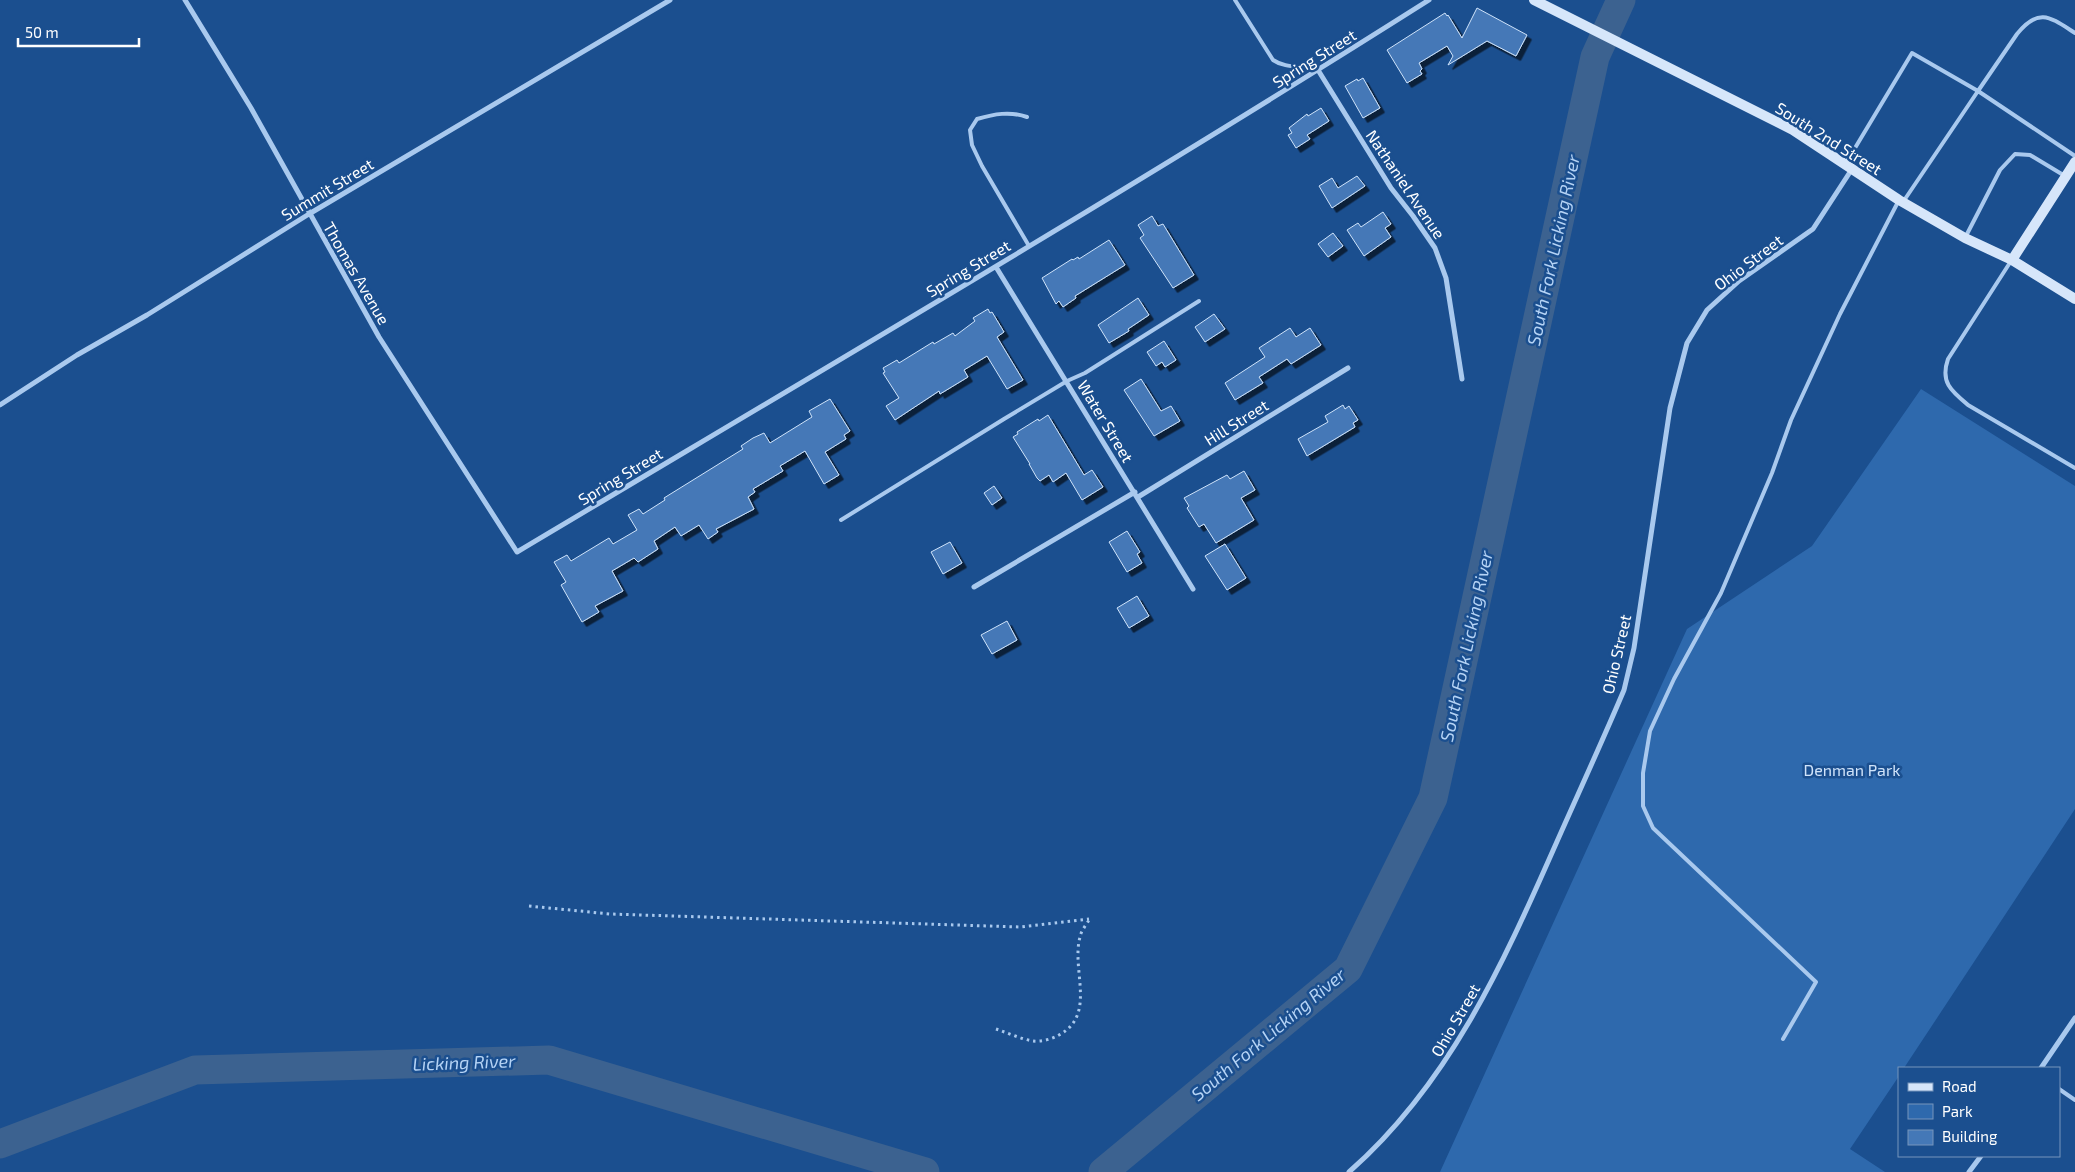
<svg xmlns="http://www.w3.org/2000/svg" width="2075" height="1172" viewBox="0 0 2075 1172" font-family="'Exo 2',sans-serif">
<defs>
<filter id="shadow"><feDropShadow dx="4.5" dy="4.5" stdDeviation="0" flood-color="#0009"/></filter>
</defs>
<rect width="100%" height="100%" fill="#1b4f8f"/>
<path fill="#2e69ad" d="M1921 389 2075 486V809L1904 1068H1899V1076L1850 1149 1885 1172H1440L1687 629 1812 546Z"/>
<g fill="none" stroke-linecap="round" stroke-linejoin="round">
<path stroke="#3c6290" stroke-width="29" d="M0 1144 195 1070 549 1060 925 1172
M1103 1172 1348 969 1433 798 1595 57 1621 0"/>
</g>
<path fill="#4478b7" stroke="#cfe3fa" filter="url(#shadow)" d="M1477 8 1527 35 1516 56 1487 41 1448 65 1453 56 1447 46 1419 63 1422 69 1420 71 1422 74 1407 83 1387 50 1445 13 1447 16 1448 15 1462 38Z
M1363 78 1380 108 1363 118 1345 86 1357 79 1358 81Z
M1321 108 1329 121 1307 135 1310 139 1296 148 1288 135 1292 133 1289 128 1307 114 1308 116Z
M1357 176 1365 186 1332 208 1319 186 1332 178 1338 188Z
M1383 212 1391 224 1385 228 1391 237 1364 256 1347 230 1358 223 1361 227Z
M1152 216 1158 226 1163 224 1194 275 1173 288 1140 238 1144 235 1138 225Z
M1333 233 1343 246 1328 257 1318 244Z
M1109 240 1125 265 1075 296 1076 298 1063 307 1059 301 1056 304 1042 278 1072 259 1073 260 1078 257 1079 259Z
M1138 298 1149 315 1128 329 1129 331 1109 343 1098 325Z
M988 309 990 313 992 312 1004 332 997 337 1023 380 1007 389 987 356 964 370 968 377 940 394 939 391 895 420 886 406 899 398 883 373 885 372 883 368 897 360 899 363 933 342 934 344 953 333 955 336 975 321 973 318Z
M1214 314 1225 329 1205 342 1195 327Z
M1290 328 1296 337 1310 328 1321 345 1291 364 1287 359 1259 377 1263 383 1235 400 1225 383 1265 357 1259 348Z
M1164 341 1176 360 1165 367 1162 362 1156 366 1147 352Z
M1141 379 1161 411 1171 406 1180 421 1154 436 1124 390Z
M830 399 850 431 844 435 846 439 825 452 839 475 824 484 805 451 780 466 783 471 753 489 755 492 748 497 754 509 716 529 718 532 708 539 699 525 681 536 675 527 654 541 658 549 638 562 634 558 612 571 623 591 595 606 599 612 582 622 561 585 566 582 554 562 567 555 571 561 609 538 613 544 637 530 628 515 639 509 643 514 665 500 664 498 743 449 741 446 753 438 764 433 770 443 812 417 809 411Z
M1343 405 1345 409 1349 406 1358 420 1353 423 1355 427 1307 456 1298 439 1328 422 1325 416Z
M1048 415 1084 475 1092 470 1103 487 1082 500 1066 473 1053 482 1049 475 1040 481 1037 478 1029 464H1030L1013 437 1018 434 1017 432 1038 419 1039 421Z
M1244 471 1255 490 1241 498 1254 520 1216 543 1204 524 1199 527 1187 508 1189 506 1184 498 1227 475 1230 479Z
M994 486 1002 498 992 505 984 493Z
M1127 531 1140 552 1137 554 1142 563 1127 572 1109 542Z
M950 542 962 563 943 574 931 552Z
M1225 544 1246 578 1227 590 1205 556Z
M1137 596 1149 616 1129 628 1117 608Z
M1007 621 1017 640 992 654 981 635Z"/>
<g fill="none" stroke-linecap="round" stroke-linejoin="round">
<path stroke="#a9c9ee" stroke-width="3" stroke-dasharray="2.5 4" stroke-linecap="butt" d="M529 906 610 914 1020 927 1089 919
M996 1029C1008 1033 1021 1039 1033 1041 1041 1042 1052 1039 1059 1035 1097 1015 1071 970 1080 937 1081 931 1086 925 1089 920"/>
<path stroke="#a9c9ee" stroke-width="4" d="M1235 0 1273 60C1286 69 1303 65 1318 70
M2075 33C2050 17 2039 7 2017 34L1978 91 2075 156
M1027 117C1010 111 994 114 977 119L970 130 972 145 982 166 1029 246
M1846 163 1912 53 1978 91 1903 202
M1966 236 2000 170 2015 154 2030 155 2065 176
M2011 261 1948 359C1940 382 1951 391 1968 405L2075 468
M841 520 1004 419 1067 381 1085 373 1199 301
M1783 1039 1816 982 1653 828 1643 806V773L1650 731 1674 679 1721 593 1772 473 1791 420 1840 314 1899 200
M2059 1089 2075 1100"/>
<path stroke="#a9c9ee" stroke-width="5" d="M185 0 251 108 379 337 517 552C822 370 1129 190 1429 0
M1318 70 1391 188 1413 216 1435 248 1446 278 1462 379
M996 267 1193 589
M0 405 77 355 147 315 309 214 670 0
M1138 497 1348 368
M974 587 1135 492
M2041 1068 2075 1018
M1349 1172C1449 1084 1502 966 1555 846 1578 794 1602 742 1624 690L1634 648 1670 408 1687 343 1707 310 1739 281 1813 229 1852 169
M1969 1172 1981 1156"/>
<path stroke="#d6e6fa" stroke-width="10" d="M1534 0 1793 130 1899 200 1965 238 2012 260 2075 299
M2012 260 2075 162"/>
</g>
<g text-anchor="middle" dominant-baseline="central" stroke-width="5" stroke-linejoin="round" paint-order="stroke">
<g font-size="16" fill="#fff" stroke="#1b4f8f">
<text transform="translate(1314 58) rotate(-32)">Spring Street</text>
<text transform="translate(1829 138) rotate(32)">South 2nd Street</text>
<text transform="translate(1406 184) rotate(56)">Nathaniel Avenue</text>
<text transform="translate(327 189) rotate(-31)">Summit Street</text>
<text transform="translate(1748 262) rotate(-37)">Ohio Street</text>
<text transform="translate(968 268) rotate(-31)">Spring Street</text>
<text transform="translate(357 273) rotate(60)">Thomas Avenue</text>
<text transform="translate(1106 421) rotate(59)">Water Street</text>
<text transform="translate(1236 422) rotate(-32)">Hill Street</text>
<text transform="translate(620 476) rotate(-31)">Spring Street</text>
<text transform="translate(1616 654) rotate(-77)">Ohio Street</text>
<text transform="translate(1455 1020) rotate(-60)">Ohio Street</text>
</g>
<g font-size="16" fill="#cfe3fa" stroke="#1b4f8f">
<text x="1852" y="769">Denman Park</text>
</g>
<g font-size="18" font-style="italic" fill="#b5d3f5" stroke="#1b4f8f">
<text transform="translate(1553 250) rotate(-78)">South Fork Licking River</text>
<text transform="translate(1466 646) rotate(-78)">South Fork Licking River</text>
<text transform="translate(1268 1034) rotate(-40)">South Fork Licking River</text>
<text transform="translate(464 1062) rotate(-2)">Licking River</text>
</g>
</g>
<rect x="1898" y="1067" width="162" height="90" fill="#1b4f8f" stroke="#7695bc"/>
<rect x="1908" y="1083" width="25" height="8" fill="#d6e6fa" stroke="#7695bc"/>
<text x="1942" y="1092" font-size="15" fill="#ffffff">Road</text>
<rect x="1908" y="1104" width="25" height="15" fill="#2e69ad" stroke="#7695bc"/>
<text x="1942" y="1117" font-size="15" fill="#ffffff">Park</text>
<rect x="1908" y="1130" width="25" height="15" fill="#4478b7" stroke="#7695bc"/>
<text x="1942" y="1142" font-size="15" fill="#ffffff">Building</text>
<path d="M18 38v8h121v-8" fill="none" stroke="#ffffff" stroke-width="2.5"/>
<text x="25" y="38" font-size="15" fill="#ffffff" stroke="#1b4f8f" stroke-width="4" paint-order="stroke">50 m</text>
</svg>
